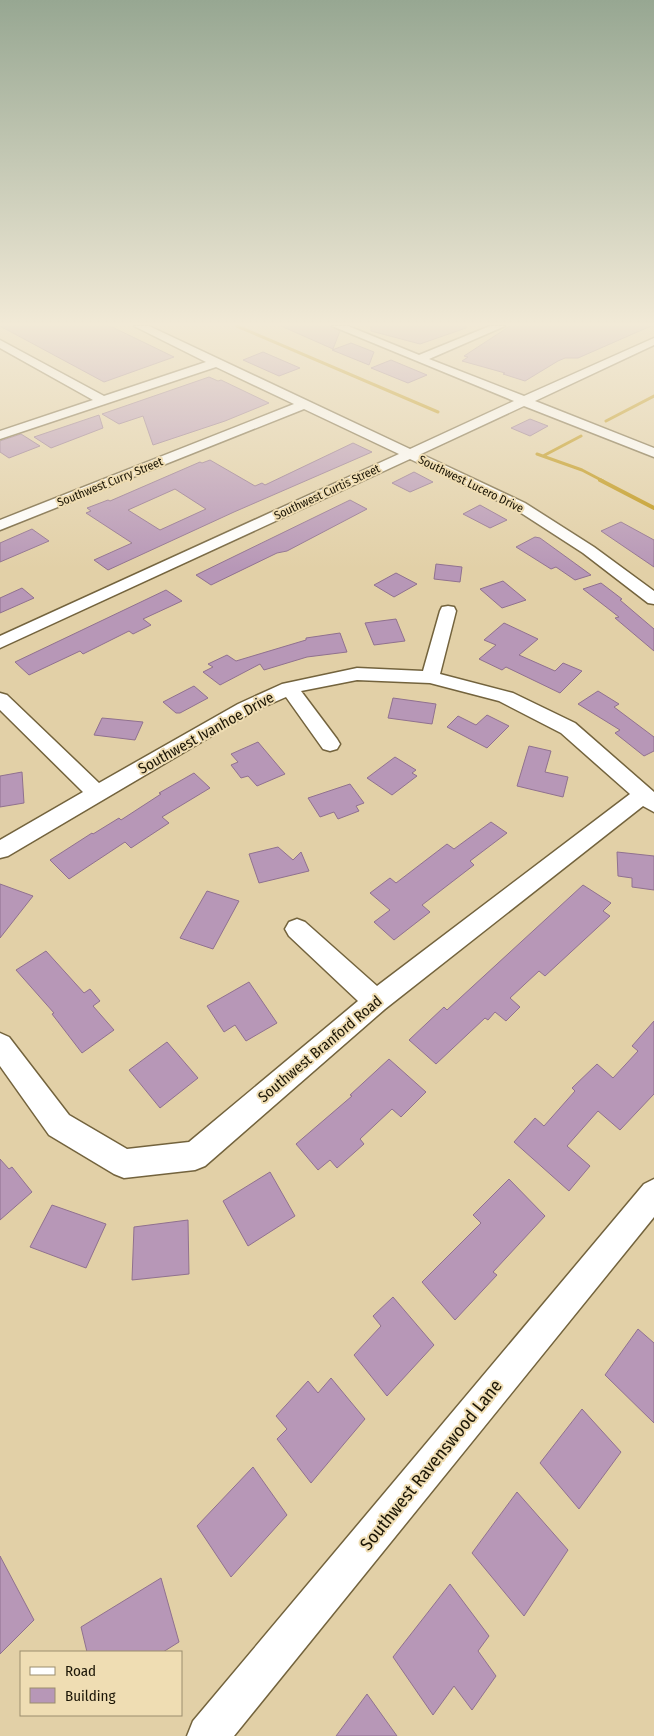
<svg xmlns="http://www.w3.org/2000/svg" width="654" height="1736" viewBox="0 0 654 1736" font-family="'Fira Sans Condensed',sans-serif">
<rect width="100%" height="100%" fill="#e2d0a7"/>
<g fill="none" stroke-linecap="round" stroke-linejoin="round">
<path stroke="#be9310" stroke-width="3" d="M237 326 438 412
M606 421 654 396
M537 454 582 470 603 481
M543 456 581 436"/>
<path stroke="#be9310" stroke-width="4" d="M600 480 654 508"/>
</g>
<path fill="#b797b7" stroke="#90718f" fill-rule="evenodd" d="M0 326H110L174 357 104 382Z
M281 326H330L340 331 333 349Z
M371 326H466V328L420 344 371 331Z
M510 326H651L578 358H565L558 361 525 381 503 374 505 373 462 361 468 357 464 356Z
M351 343 374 352 369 365 332 350Z
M263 352 300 368 279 376 243 360Z
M391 360 427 375 408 383 371 368Z
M209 377 218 381 221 380 269 403 225 421 153 445 143 416 119 424 102 414Z
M99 415 103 428 51 448 34 437Z
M530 419 548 426 530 436 511 428Z
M21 434 40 446 9 458 0 452V441Z
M353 443 372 452 234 512 108 570 94 560 132 543 86 513 91 511 87 508 108 500 110 501 200 462 202 463 210 460 255 486 262 483 265 485ZM175 489 206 509 160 530 128 510Z
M414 472 433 482 410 492 392 483Z
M350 500 367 509 287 551 277 553 211 585 196 575Z
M480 505 507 520 490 528 463 514Z
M621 522 654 540V567L601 531Z
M32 529 49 541 0 562V543Z
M535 537 540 538 591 575 575 580 556 567 551 569 516 547Z
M436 564 462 567 460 582 434 579Z
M396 573 417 584 394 597 374 585Z
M503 581 526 600 502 608 480 589Z
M601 583 622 599 620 600 654 629V651L615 618 619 617 583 589Z
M22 588 34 598 0 613V598Z
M166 590 182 601 143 619 151 625 133 634 129 631 83 654 80 651 29 675 15 662Z
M396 619 405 641 374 645 365 623Z
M504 623 538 639 519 655 555 671 563 663 582 671 560 693 506 667 502 670 479 659 496 645 484 640Z
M340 633 347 652 307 657 264 670 260 664 220 685 203 672 213 667 208 664 227 655 236 661 306 640V638Z
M194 686 208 698 180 713H176L163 702Z
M598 691 619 704 614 707 654 737V751L644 756 615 733 620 730 578 704Z
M393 698 436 704 432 724 388 718Z
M487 715 509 726 487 748 447 727 458 716 476 725Z
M102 718 113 719 143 722 135 740 94 735Z
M258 742 285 774 257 786 248 776 241 778 231 765 238 762 231 754Z
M529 746 551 751 545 772 568 777 563 797 517 786Z
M395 757 416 770 412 773 417 776 392 795 367 778Z
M22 772 24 803 0 807V776Z
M194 773 210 788 162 817 169 823 131 848 125 842 69 879 50 860 92 833 93 834 119 818 121 820 161 794 159 793Z
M350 784 364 803 356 806 359 811 338 819 334 812 320 817 308 798Z
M491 822 507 833 470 861 474 865 422 905 430 912 394 940 374 922 390 910 370 893 390 878 396 883 447 844 454 849Z
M278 847 293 860 301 852 309 871 259 883 249 854Z
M617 852 654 856V890L632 887V878L618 876Z
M0 884 33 896 0 938Z
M583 885 611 903 603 911 610 916 545 976 539 971 510 998 520 1007 506 1021 495 1012 488 1020 485 1018 436 1064 409 1040 444 1007 447 1010Z
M207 891 239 901 213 949 180 938Z
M46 951 84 993 90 989 100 1001 93 1006 114 1030 82 1053 52 1014 54 1013 16 970Z
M249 982 277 1023 246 1041 235 1025 224 1032 207 1006Z
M654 1021V1094L620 1130 598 1111 567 1146 590 1166 569 1191 514 1142 535 1118 544 1126 575 1091 572 1088 597 1064 613 1078 638 1051 632 1046Z
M167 1042 198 1078 160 1108 129 1070Z
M389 1059 426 1092 401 1117 392 1109 360 1139 364 1144 337 1168 330 1160 318 1170 296 1144 352 1096 350 1095Z
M0 1159 9 1169 12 1167 32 1192 0 1220Z
M270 1172 295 1216 248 1246 223 1201Z
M509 1179 545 1216 493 1272 497 1275 455 1320 422 1282 481 1223 473 1215Z
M52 1205 106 1224 86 1268 30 1247Z
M188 1220 189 1274 132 1280 134 1227Z
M393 1297 434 1345 387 1396 354 1355 381 1326 373 1316Z
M638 1329 654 1343V1423L605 1375Z
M331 1378 365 1419 311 1483 277 1439 287 1429 276 1416 308 1381 318 1393Z
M582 1409 621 1452 579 1509 540 1463Z
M253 1467 287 1515 231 1577 197 1526Z
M517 1492 568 1550 524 1616 472 1553Z
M0 1556 34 1620 0 1654Z
M161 1578 179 1642 163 1652H87L81 1627Z
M450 1584 489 1636 478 1651 496 1676 472 1710 454 1686 433 1715 393 1657Z
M367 1694 397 1736H336Z"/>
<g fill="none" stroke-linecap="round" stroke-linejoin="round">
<g stroke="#73633d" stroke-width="3">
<path id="minor" d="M134 326H149L410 449 514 401 332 326H348L419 355 490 326H505L429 359 524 396 654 338V345L535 401 654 448V457L524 406 421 454 525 503 594 547 654 591V604L648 603 583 553 515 509 410 459 0 648V636L399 454 304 409 0 530V520L294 404 216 367 0 439V431L93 400 0 348V340L104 396 206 362Z
M448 606 454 607 456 611 440 674 513 693 575 723 654 792V812L643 806 385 1009 205 1166 195 1170 124 1178 114 1174 49 1135 0 1066V1033L9 1037 69 1115 127 1149 189 1142 358 1001 289 936 285 929 289 922 297 919 305 922 377 986 630 794 561 733 499 701 430 683 357 680 301 691 337 739 340 744 337 749 330 751 323 749 286 697 252 712 8 856 0 858V840L83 792 0 710V693L7 695 99 783 238 704 282 684 357 668 423 671 440 611 442 607Z
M654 1179V1217L234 1736H187L193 1721 644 1184Z"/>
</g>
<use href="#minor" fill="#fff" fill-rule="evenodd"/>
</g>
<linearGradient id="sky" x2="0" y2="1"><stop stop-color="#97a792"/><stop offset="0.57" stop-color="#f2ead7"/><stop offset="1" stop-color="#f2ead7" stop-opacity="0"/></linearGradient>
<rect width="654" height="569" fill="url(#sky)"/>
<g text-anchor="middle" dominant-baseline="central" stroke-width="4" stroke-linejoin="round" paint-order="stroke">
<g font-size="12" fill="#1c1606" stroke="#efddb3">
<text transform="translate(110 482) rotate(-22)">Southwest Curry Street</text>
<text transform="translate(471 484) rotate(26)">Southwest Lucero Drive</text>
<text transform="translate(327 492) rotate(-25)">Southwest Curtis Street</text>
</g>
<g font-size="15" fill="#1c1606" stroke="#efddb3">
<text transform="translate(206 733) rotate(-29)">Southwest Ivanhoe Drive</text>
<text transform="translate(320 1049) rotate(-40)">Southwest Branford Road</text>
</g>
<g font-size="18" fill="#1c1606" stroke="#efddb3">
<text transform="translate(431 1465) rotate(-51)">Southwest Ravenswood Lane</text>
</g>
</g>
<rect x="20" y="1651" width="162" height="65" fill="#efddb3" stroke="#9b8d6e"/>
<rect x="30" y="1667" width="25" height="8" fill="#ffffff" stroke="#9b8d6e"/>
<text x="65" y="1676" font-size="15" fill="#1c1606">Road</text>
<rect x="30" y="1688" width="25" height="15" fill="#b797b7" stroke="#9b8d6e"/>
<text x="65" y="1701" font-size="15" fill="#1c1606">Building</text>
</svg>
